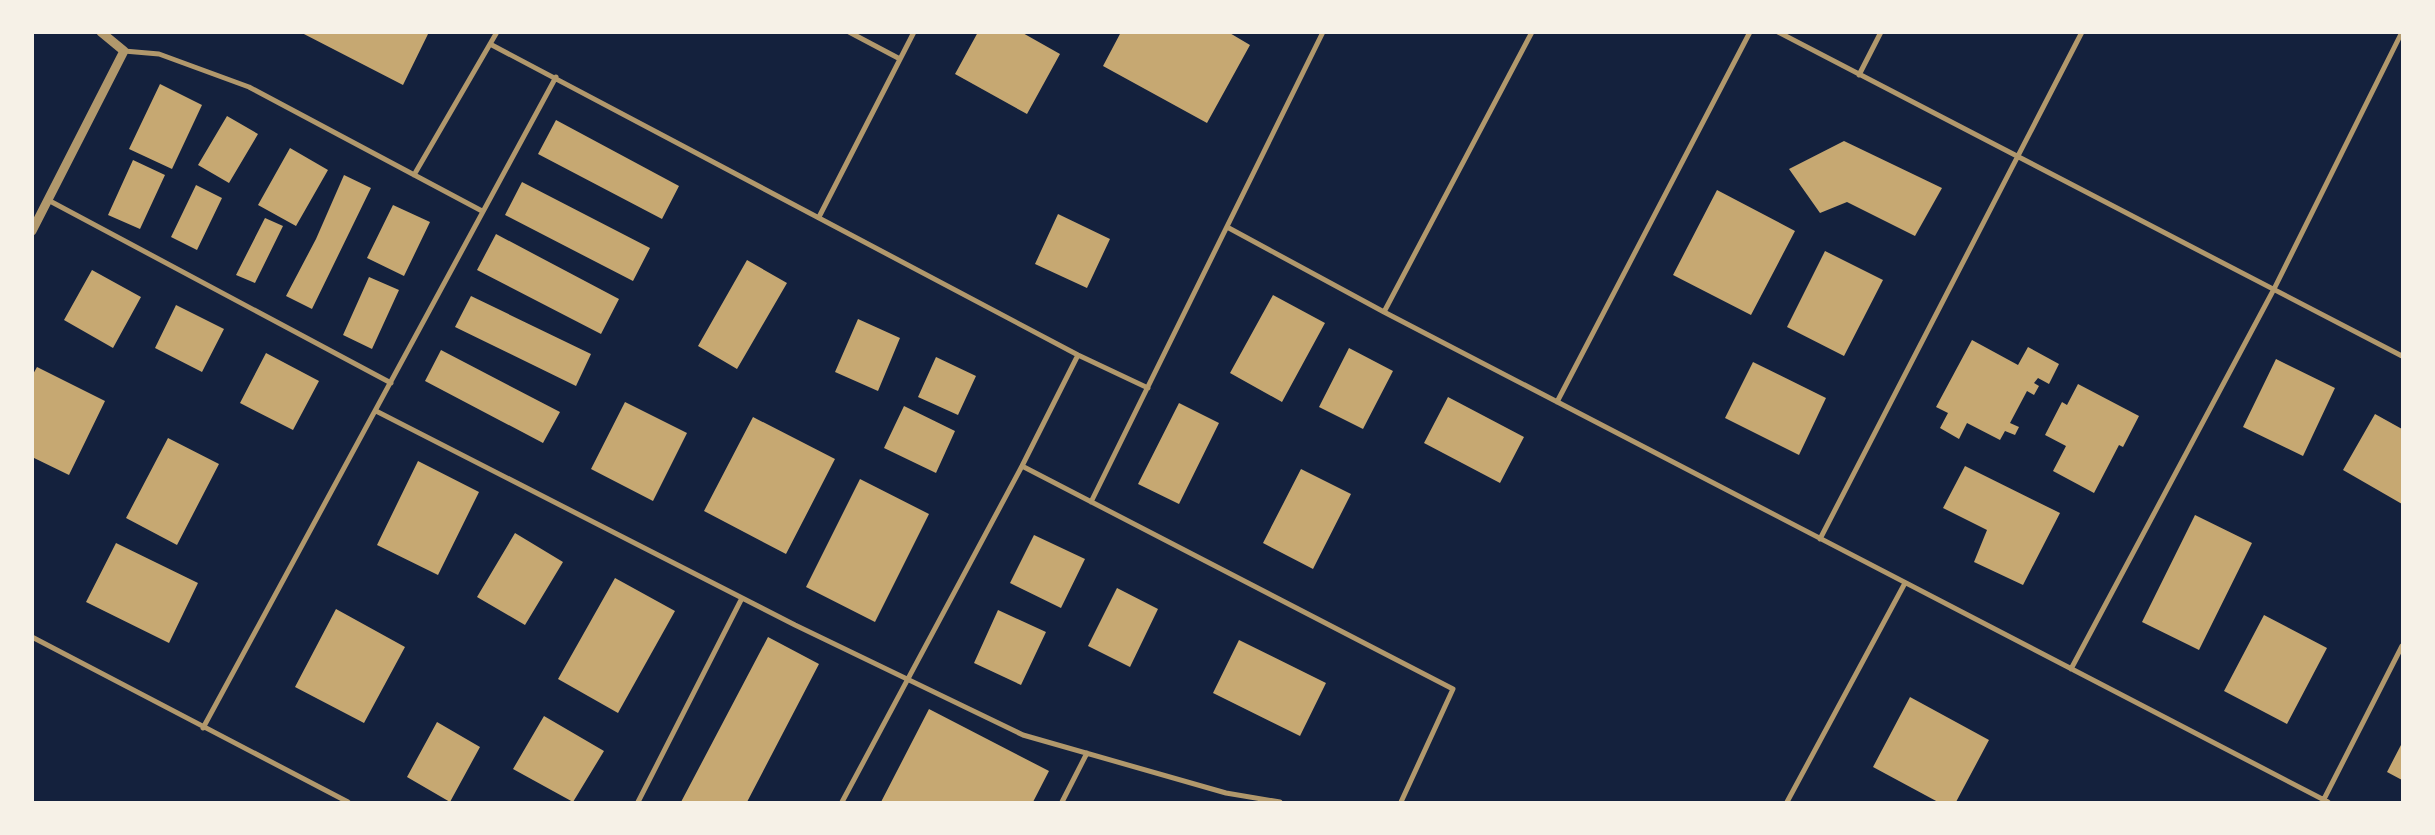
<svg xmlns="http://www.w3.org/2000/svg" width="2435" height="835" viewBox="0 0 2435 835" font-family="'Roboto Condensed',sans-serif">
<rect width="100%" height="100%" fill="#14213d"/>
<path fill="#c6a872" d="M300 32H429L403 85Z
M978 32H1021L1060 54 1027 114 955 74Z
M1121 32H1228L1250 45 1207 123 1103 66Z
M160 84 202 105 172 169 129 149Z
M227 116 258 134 229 183 198 165Z
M556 120 679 186 662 219 538 154Z
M1844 141 1942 188 1915 236 1847 202 1820 213 1789 169Z
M290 148 328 170 296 226 258 205Z
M133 160 165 175 140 229 108 215Z
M344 175 371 188 312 309 286 296 316 239Z
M522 182 650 248 633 281 505 215Z
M196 185 222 198 197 250 171 237Z
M1717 190 1795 231 1751 315 1673 275Z
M393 205 430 222 404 276 367 258Z
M1058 214 1110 239 1087 288 1035 264Z
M265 218 283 226 255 283 236 275Z
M496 234 619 299 601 334 477 270Z
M1825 251 1883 280 1844 356 1787 327Z
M747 260 787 283 737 369 698 346Z
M92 270 141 297 113 348 64 320Z
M369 277 399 290 372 349 343 335Z
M1273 295 1325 323 1282 402 1230 373Z
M471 296 591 354 576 386 455 327Z
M176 305 224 329 202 372 155 348Z
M858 319 900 338 878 391 835 372Z
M1972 340 2018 365 2028 347 2059 364 2049 384 2038 378 2034 383 2039 386 2034 395 2027 391 2010 423 2019 427 2015 435 2005 431 2000 440 1967 423 1959 439 1940 428 1948 413 1936 407Z
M1349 348 1393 371 1363 429 1319 407Z
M441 350 560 412 543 443 425 381Z
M266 353 319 381 293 430 240 403Z
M936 357 976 376 958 415 918 397Z
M2276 359 2335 388 2303 456 2243 427Z
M1753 362 1826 398 1799 455 1725 418Z
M37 367 105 401 69 475 32 457V376Z
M2078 384 2139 416 2123 447 2119 445 2094 493 2053 471 2066 446 2045 435 2062 402 2067 405Z
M1448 397 1524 437 1500 483 1424 443Z
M625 402 687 433 653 501 591 469Z
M1179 403 1219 423 1179 504 1138 484Z
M904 406 955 431 936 473 884 448Z
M2375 414 2402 429V504L2343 470Z
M753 417 835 459 786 554 704 511Z
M168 438 219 464 177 545 126 518Z
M418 461 479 492 438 575 377 545Z
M1965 466 2060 513 2023 585 1974 562 1987 530 1943 508Z
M1301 469 1351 494 1313 569 1263 543Z
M860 479 929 514 875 622 806 587Z
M2195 515 2252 543 2199 650 2142 622Z
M515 533 563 562 525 625 477 597Z
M1034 535 1085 559 1061 608 1010 583Z
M116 543 198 583 169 643 86 602Z
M615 578 675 611 618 713 558 679Z
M1117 588 1158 609 1130 667 1088 646Z
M336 609 405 647 364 723 295 687Z
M998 610 1046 632 1021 685 974 663Z
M2264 615 2327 648 2287 724 2224 691Z
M768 637 819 664 747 802H681Z
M1239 640 1326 683 1300 736 1213 693Z
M1910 697 1989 740 1956 802H1938L1873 767Z
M929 709 1049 771 1033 802H881Z
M544 716 604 751 573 802 513 769Z
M437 722 480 747 450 802 407 777Z
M2402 743V780L2387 772Z"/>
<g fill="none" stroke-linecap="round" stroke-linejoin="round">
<path stroke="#b1986c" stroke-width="5" d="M849 32 900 59
M1778 32 2402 356
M490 44 1078 355 1148 388
M124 51 159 54 249 87 482 211
M1859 75 1881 32
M414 175 497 32
M48 200 391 383
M819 217 914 32
M1227 227 1384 312 2328 802
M1384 312 1532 32
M1557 402 1750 32
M376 411 795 625 1023 735 1226 793 1280 802
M1022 466 1453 689 1401 802
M1091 502 1323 32
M1820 539 2082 32
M32 637 348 802
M2071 669 2274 289 2402 32
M203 728 556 77
M2323 801 2402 646
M638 802 742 598
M842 802 1022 466 1078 355
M1062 802 1087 753
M1787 802 1905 583"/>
<path stroke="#b1986c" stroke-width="9" d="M32 231 124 51 101 32"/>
</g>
<rect width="2435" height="835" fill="none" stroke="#f6f1e7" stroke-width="68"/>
</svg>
